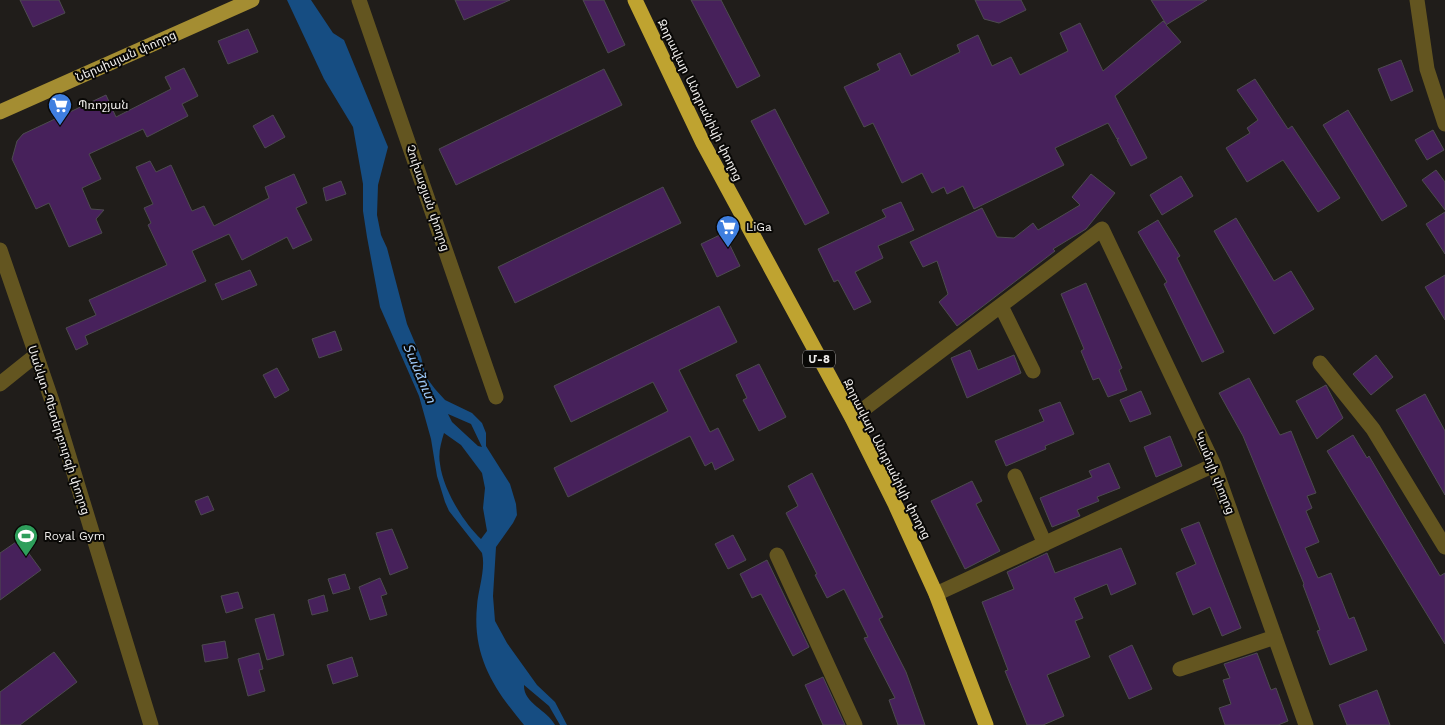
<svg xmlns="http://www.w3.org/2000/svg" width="1445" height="725" viewBox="0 0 1445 725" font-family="'Work Sans','Noto Sans Armenian',sans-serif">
<rect width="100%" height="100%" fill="#201d1a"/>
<path fill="#164d82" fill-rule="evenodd" d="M287 0H311L333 33 344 40 388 147 378 185 377 215 381 235 387 248 407 324 421 357 426 377 435 389 445 400 472 413 482 423 486 433V446L510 484 516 504 517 515 513 523 496 547 493 596 495 621 507 643 537 685 555 702 567 725H560L549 706 524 685C523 703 547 710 555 725H524C494 689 472 656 477 606 478 590 486 569 482 553L449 511 445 502 437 476 431 439 419 396 380 307 367 237 363 211V184L353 127 324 79ZM448 414 471 424 482 447 478 446 452 422ZM444 433 461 445 482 473 485 488 483 508 487 531 481 539C463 522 443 489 440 464 438 453 441 443 444 433Z"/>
<path fill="#47215b" stroke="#4d4b4f" d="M20 0H59L65 13 33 27Z
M455 0H510L464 20Z
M583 0H604L625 45 608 53Z
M691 0H721L760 76 737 88Z
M975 0H1021L1026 10 999 23 984 19Z
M1151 0H1207L1166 25 1181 42 1115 96 1147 158 1131 166 1117 140 1119 138 1117 139 1108 123 1055 148 1064 165 974 209 963 186 947 194 944 187 932 193 922 173 902 183 873 123 864 127 844 87 880 70 877 64 900 53 911 76 960 52 957 45 978 35 992 66 1011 57 1020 75 1068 51 1060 33 1080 23 1103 71 1163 21 1166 24Z
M248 29 258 52 228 64 218 41Z
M1401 60 1413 91 1391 101 1378 69Z
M184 68 198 96 182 104 188 116 147 137 143 129 89 154 101 179 82 188 91 209 104 210 96 219 102 233 69 247 49 203 36 209 12 159 17 141 23 134 106 95 116 117 171 89 165 77Z
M604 69 622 105 456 185 439 149Z
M1255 79 1288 129 1292 126 1340 198 1318 212 1283 160 1247 182 1226 148 1250 133 1247 128 1258 120 1237 90Z
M775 109 829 213 805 225 751 121Z
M1348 110 1407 206 1382 221 1323 125Z
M273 115 285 137 265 148 253 126Z
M1433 130 1444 150 1427 160 1415 140Z
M150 161 156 172 171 165 192 211 204 206 214 226 269 198 265 187 294 174 307 203 296 208 312 240 293 249 287 237 242 260 229 234 192 251 206 281 85 336 88 344 76 350 66 328 96 315 89 300 167 265 148 225 151 223 144 208 153 204 136 167Z
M1436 170 1445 182V210L1422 180Z
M1091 174 1115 193 1086 229 1053 249 1055 251 957 326 939 302 948 294 937 261 923 267 910 242 982 208 997 237 1014 238 1033 223 1038 230 1080 205 1072 197Z
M1181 176 1193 196 1162 215 1150 195Z
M341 181 346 194 326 201 323 188Z
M663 187 681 223 515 303 498 267Z
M901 202 914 230 878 246 883 258 855 272 871 302 854 310 838 280 834 282 818 249 886 217 882 210Z
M1445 212V254L1426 224Z
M1236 218 1274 281 1291 271 1314 309 1274 334 1214 231Z
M1158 220 1180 256 1177 258 1224 352 1202 362 1164 284 1167 282 1138 232Z
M724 233 740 266 717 277 701 244Z
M250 270 257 285 222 300 215 284Z
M1445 275V320L1425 287Z
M1086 283 1122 368 1119 370 1127 390 1108 397 1099 378 1093 380 1081 351 1084 349 1061 294Z
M719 306 737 342 679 370 710 432 718 428 734 460 715 470 712 462 705 466 690 436 568 497 554 468 668 411 653 382 571 422 554 386Z
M335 331 342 350 319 358 312 339Z
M970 350 978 370 1014 355 1021 373 967 398 951 358Z
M1376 355 1393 377 1371 395 1353 374Z
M759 364 786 417 759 431 743 400 747 398 736 375Z
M277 368 289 390 275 398 263 375Z
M1249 378 1280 435 1291 431 1316 493 1307 496 1312 508 1306 511 1319 542 1305 548 1318 578 1331 573 1349 619 1354 617 1367 650 1330 665 1317 631 1320 630 1303 585 1304 584 1243 436 1219 393Z
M1326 385 1343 418 1317 439 1296 401Z
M1141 391 1151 414 1130 422 1120 400Z
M1425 394 1445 431V495L1396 410Z
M1060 402 1074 434 1045 446 1046 449 1006 466 995 441 1044 421 1039 410Z
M1353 435 1367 458 1369 456 1440 576 1445 573V644L1327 451Z
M1170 436 1182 466 1156 477 1144 447Z
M1109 463 1120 488 1097 497 1099 501 1077 510 1080 516 1052 527 1040 498 1092 477 1089 471Z
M812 473 883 617 879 619 906 672 925 725H898L889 700 895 698 864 638 868 637 844 589 827 598 815 575 817 574 786 513 798 506 788 486Z
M972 481 982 501 976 504 1000 551 965 569 931 501Z
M208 496 214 510 201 515 195 501Z
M1199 522 1241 628 1222 636 1210 607 1193 615 1176 573 1196 564 1181 529Z
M392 529 408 568 390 575 376 533Z
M733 535 746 560 728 569 715 544Z
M19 540 41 570 0 600V553Z
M1121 548 1136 584 1111 595 1107 584 1074 598 1083 618 1075 621 1090 657 1047 675 1064 716 1043 725H1027L1005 671 1008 670 982 602 1014 589 1007 572 1047 553 1055 573Z
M767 560 809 647 793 656 761 594 752 598 740 574Z
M345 574 350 589 333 594 328 579Z
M380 578 387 594 381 596 387 615 370 620 359 587Z
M238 592 243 608 226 613 221 596Z
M324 595 328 611 312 615 308 600Z
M274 614 284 655 267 660 255 619Z
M225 641 228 658 205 662 202 645Z
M1132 645 1152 689 1129 699 1109 656Z
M54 652 77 682 20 725H0V692Z
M259 653 263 669 259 670 265 691 248 696 238 659Z
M1257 653 1271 690 1276 688 1288 721 1278 725H1225L1219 708 1231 704 1223 680 1230 678 1224 664Z
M352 657 358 676 333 684 327 665Z
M823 677 845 725H823L805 685Z
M1377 690 1390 725H1347L1339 705Z"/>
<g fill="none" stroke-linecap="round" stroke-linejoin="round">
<path stroke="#635520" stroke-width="15" d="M359 0 496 397
M1417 0 1427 69 1445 124
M0 250 52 401 151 725
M1001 306 1033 371
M1320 363 1373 429 1445 547
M0 384 36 355
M852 418 1102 229 1214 465 1306 725
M1015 476 1045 544
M777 555 855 725
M936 594 1214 465
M1180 669 1275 637"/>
<path stroke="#a48d32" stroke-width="15" d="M0 112 252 0"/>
<path stroke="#bfa330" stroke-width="15" d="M635 0 703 143 852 418 895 504 936 594 986 725"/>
</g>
<defs>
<g id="supermarket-pin" transform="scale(1.25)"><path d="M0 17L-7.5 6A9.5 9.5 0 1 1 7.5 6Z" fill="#3f7fe0" stroke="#090806"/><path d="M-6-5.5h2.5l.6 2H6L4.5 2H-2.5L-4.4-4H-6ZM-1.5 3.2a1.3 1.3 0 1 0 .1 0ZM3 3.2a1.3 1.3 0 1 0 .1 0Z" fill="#fff"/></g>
<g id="stadium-pin" transform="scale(1.25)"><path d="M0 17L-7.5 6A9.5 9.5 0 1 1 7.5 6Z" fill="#2e9e5b" stroke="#090806"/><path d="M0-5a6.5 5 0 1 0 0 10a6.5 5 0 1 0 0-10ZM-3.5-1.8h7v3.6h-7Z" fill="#fff"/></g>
</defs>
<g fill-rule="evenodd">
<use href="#supermarket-pin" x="60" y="105"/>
<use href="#supermarket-pin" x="728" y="227"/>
<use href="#stadium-pin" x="26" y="536"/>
</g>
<g text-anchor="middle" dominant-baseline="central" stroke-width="4" stroke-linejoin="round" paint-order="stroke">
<rect fill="#090806" stroke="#aba9a7" stroke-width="1" x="803" y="350.5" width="32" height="17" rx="4"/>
<g font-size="11" font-weight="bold" fill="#f0eeec">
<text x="819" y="359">Մ-8</text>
</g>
<g font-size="12" fill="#f0eeec" stroke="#090806">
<text transform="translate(126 56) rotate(-24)">Ներսիսյան փողոց</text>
<text transform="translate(700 100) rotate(64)">Զորավար Անդրանիկի փողոց</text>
<text transform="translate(428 198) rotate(71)">Չուխաջյան փողոց</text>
<text transform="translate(59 430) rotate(72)">Սանկտ-Պետերբուրգի փողոց</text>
<text transform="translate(887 459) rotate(63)">Զորավար Անդրանիկի փողոց</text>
<text transform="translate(1215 473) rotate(68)">Կամոյի փողոց</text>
</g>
<g font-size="12" fill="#f0eeec" stroke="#090806" text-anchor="start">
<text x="78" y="105">Պռոշյան</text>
<text x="746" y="227">LiGa</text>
<text x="44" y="536">Royal Gym</text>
</g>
<g font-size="14" font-style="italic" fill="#9ec9f8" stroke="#090806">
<text transform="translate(420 373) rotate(67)">Տանձուտ</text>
</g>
</g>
</svg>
